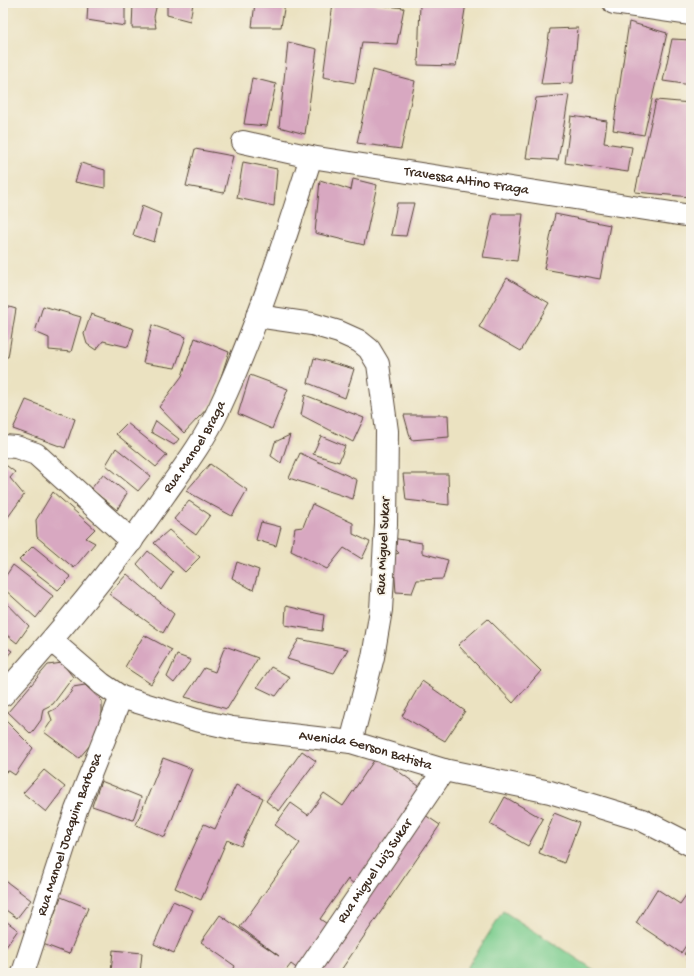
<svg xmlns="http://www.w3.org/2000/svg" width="694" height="976" viewBox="0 0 694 976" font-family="'Gochi Hand',sans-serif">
<rect width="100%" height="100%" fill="#f7f3e8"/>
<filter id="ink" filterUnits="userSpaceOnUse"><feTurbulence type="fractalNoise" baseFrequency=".025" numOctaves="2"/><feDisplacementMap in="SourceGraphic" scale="8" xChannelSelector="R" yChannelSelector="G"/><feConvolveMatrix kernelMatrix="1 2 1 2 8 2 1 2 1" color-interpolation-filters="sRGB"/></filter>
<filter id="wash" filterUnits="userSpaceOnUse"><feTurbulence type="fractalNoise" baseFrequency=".012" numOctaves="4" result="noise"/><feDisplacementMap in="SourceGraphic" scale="16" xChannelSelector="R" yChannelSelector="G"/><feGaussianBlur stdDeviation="0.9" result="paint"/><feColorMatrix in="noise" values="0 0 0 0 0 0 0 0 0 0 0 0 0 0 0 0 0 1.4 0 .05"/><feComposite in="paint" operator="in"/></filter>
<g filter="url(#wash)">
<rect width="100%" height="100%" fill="#ebe2c1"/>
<path fill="#7ccd8e" stroke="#5c7c56" d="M503 911 599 973H464Z"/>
<g id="blocks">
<path fill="#d8a8c1" d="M88 3H125V26L87 20Z
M133 3H157L154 17 156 28H132Z
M167 3H193L190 21 167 15Z
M255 3H285L281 27H252Z
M333 3H365L404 8 397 44 362 42 355 83 323 77Z
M420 3H466L456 66 418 65Z
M629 22 667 33 644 135 613 130Z
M578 28 573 83 541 84 550 29Z
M672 39 691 40V85L663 81Z
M288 42 317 49 305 134 279 127Z
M373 70 415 81 401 149 357 143Z
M252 78 276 84 267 126 244 124Z
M569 95 558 160 526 158 536 98Z
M656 100 691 103V197L635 192Z
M571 116 607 121 604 143 632 147 628 172 565 163Z
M195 149 233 156 224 193 186 186Z
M243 162 277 169 274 206 237 198Z
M81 163 105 170V188L75 182Z
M353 179 377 185 364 245 315 233 320 180 351 190Z
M397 203H414L406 236 391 235Z
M142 206 161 214 154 242 133 235Z
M493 214H523L517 261 483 257Z
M555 214 610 225 600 279 544 269Z
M507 278 549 303 521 351 479 327Z
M3 305 16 309 8 357H3Z
M43 306 81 317 71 352 49 350V338L35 332Z
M91 314 134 329 128 347 103 341 96 350 87 344 84 334Z
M152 325 186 337 175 368 143 363Z
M195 338 229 352 213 402 184 433 159 407 182 376Z
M314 358 354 369 345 398 308 383Z
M250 375 288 389 272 429 238 414Z
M305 395 364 418 353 442 301 415Z
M26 400 75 419 65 448 13 429Z
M404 415H448L449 437 411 440Z
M156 421 179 439 174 445 151 432Z
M127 423 167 455 156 467 116 434Z
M290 435 281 463 271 456 275 442Z
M321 436 345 446 339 462 313 454Z
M116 448 151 476 138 491 106 465Z
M300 453 357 480 353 499 289 478Z
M3 463 15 472 10 478 24 495 3 524Z
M210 464 247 490 232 516 186 491Z
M103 474 127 493 117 510 91 489Z
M403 474H448L449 505 406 500Z
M53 492 95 529 86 538 95 543 74 568 37 537 36 520Z
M189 501 210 515 196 535 174 519Z
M312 504 353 523V534L370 542 362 559 344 548 327 569 291 551 295 528 303 527Z
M261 522 281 527 276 546 256 540Z
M169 530 200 557 185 572 154 543Z
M392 538 422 543V553L448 560 443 579 417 580 412 593 396 592 393 555 399 553 393 547Z
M33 546 71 577 58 590 19 560Z
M148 551 173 572 161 590 137 564Z
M237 562 259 570 253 590 232 578Z
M13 565 53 596 36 618 3 588V580Z
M127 574 174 614 163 633 109 594Z
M3 599 29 626 17 643 3 632Z
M286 606 324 615 322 631 285 625Z
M488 619 541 671 513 703 458 645Z
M144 635 172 650 151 684 125 667Z
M299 639 348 649 334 673 287 659Z
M3 645 12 651 3 661Z
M225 646 258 658 227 709 185 697 204 668 215 672Z
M177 655 191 660 174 683 167 677Z
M62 663 73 677 53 704 43 709 41 720 31 734 8 712 48 665Z
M271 667 290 677 276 696 257 687Z
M422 681 465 711 445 741 402 716Z
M85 685 102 701V731L79 758 44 732 52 720 49 712 57 708 71 692 73 687Z
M5 720 33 748 15 775 9 771 5 772 3 770V723Z
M302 751 316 761 279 811 266 801Z
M377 756 423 789 355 885 348 879 320 919 330 926 299 970 291 964 284 973H232L235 966 201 942 220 915 279 956 240 927 300 843 275 825 291 803 308 815 324 793 343 806Z
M163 758 192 769 165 837 136 825Z
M44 770 65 787 46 812 23 793Z
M101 781 141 797 133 820 92 806Z
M236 785 263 798 241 846 227 840 201 900 175 888 204 824 215 829Z
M505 797 543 819 528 846 490 824Z
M422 813 440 825 339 973H318Z
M554 813 579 823 564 863 539 853Z
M3 879 31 900 17 918 3 908Z
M691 888V938L681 953 636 923 657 889 680 904Z
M61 897 88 908 69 954 43 944Z
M173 901 193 910 174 953 154 944Z
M3 919 18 930 3 951Z
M691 944V960L684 954Z
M113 950 142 953 140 973H111Z"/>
</g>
</g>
<g filter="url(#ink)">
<use href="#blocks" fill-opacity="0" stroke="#554636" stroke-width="1"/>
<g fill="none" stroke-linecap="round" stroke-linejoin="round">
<g stroke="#554636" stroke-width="24">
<g id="minor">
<path d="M614 3 691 14"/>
<path id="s1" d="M243 142 311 157 691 216"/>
<path d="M257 316 312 324 339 332 359 341 369 349 378 364 387 431 386 524 381 610 373 657 351 742"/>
<path d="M3 446 16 447 36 454 132 541"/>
<path id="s2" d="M52 641 102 684 121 697 144 704 196 720 232 728 351 742 444 770 550 792 642 820 691 845"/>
<path id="s3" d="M3 695C61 631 116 565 165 494 184 467 205 439 219 409 257 328 284 242 311 157"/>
<path id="s4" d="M23 973 76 810 121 697"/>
<path id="s5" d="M306 973 444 770"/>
</g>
</g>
<use href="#minor" stroke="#fff" stroke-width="22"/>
</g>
</g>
<g text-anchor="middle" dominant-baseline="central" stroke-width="3.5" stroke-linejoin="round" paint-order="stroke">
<g font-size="14" fill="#3b2a1e" stroke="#f7f3e8">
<text stroke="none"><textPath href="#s1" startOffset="227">Travessa Altino Fraga</textPath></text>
<text stroke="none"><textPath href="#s3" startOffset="314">Rua Manoel Braga</textPath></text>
<text transform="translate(384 546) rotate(-87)">Rua Miguel Sukar</text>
<text stroke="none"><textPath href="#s2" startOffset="340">Avenida Gerson Batista</textPath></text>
<text stroke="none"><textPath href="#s4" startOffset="146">Rua Manoel Joaquim Barbosa</textPath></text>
<text stroke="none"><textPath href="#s5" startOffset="123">Rua Miguel Luiz Sukar</textPath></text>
</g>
</g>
<rect width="694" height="976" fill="none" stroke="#f7f3e8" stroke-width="16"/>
</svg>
